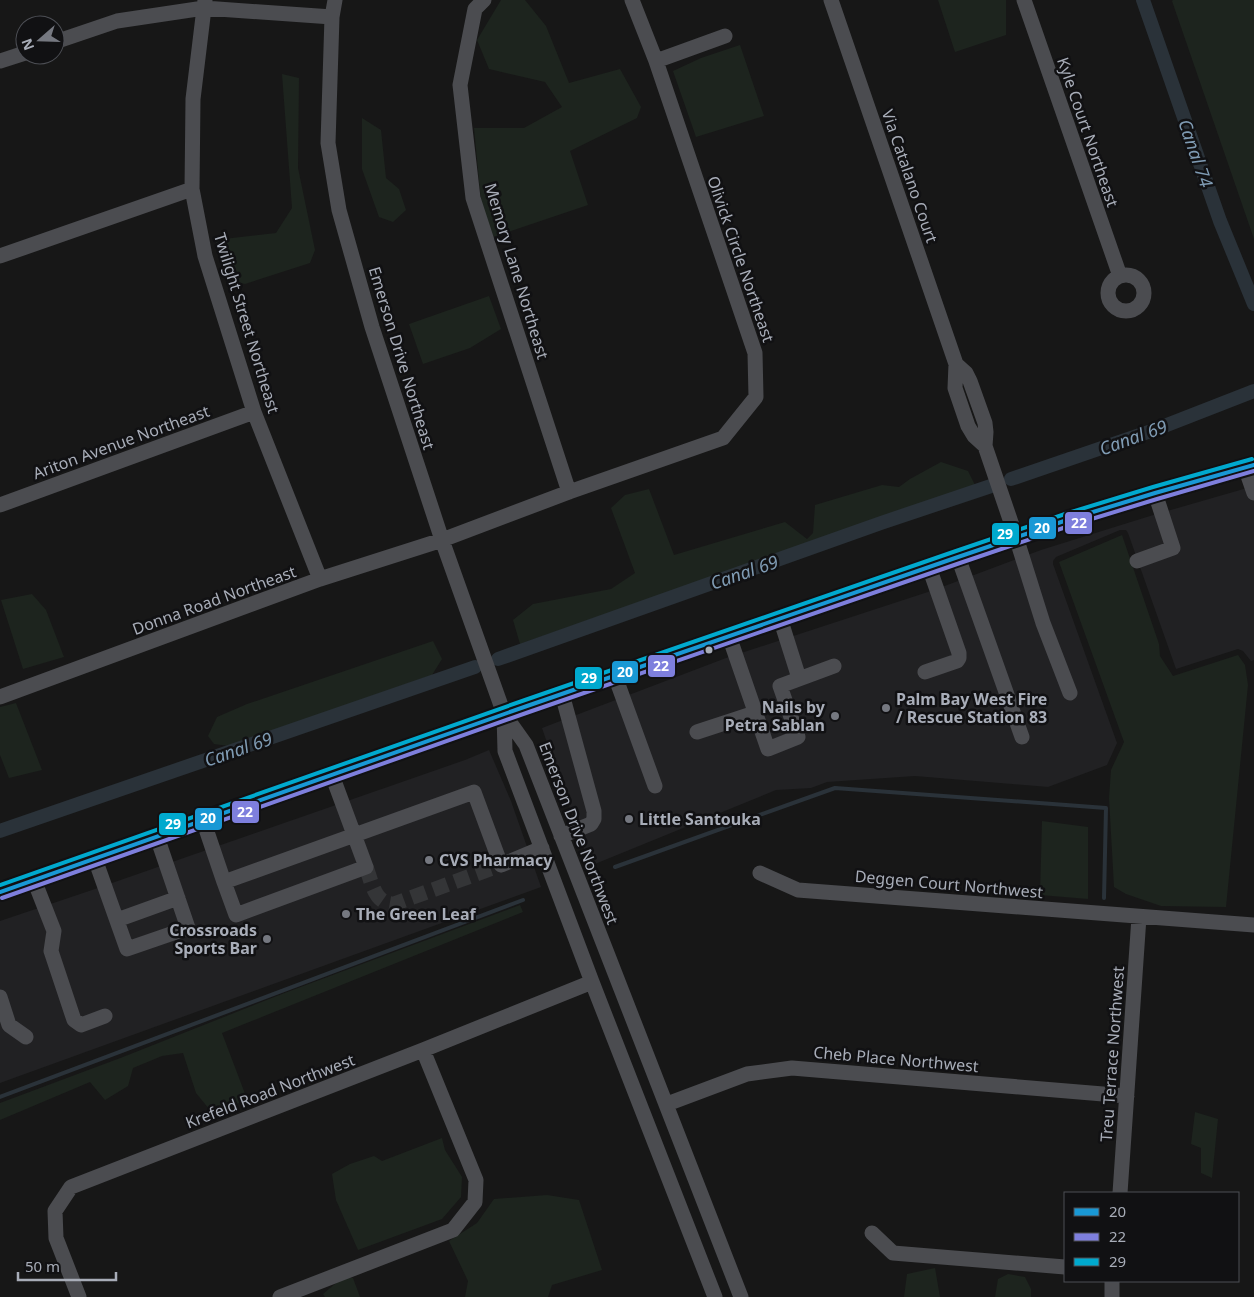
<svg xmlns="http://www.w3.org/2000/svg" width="1254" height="1297" viewBox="0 0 1254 1297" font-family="'Noto Sans',sans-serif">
<rect width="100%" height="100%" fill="#171717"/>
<path fill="#212123" d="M1254 486V660L1251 661 1243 651 1238 649 1176 669 1128 533 1126 530H1120L1056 557 1053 561V564L1117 743 1107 765 1048 787 915 776 827 782 811 788 776 790 590 866 542 728 726 658 934 590 1041 550 1150 516Z
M489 750 511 801 541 887 0 1083V921L92 890 465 760Z"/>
<path fill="#1d241e" d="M501 0H525L546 26 569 83 620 69 641 107 637 118 570 151 588 205 493 237 481 201 474 128H524L562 107 545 82 489 69 477 40Z
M938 0H1006V35L955 52Z
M1173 0H1254V239L1172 1Z
M740 45 764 116 696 137 673 71 701 58Z
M282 74 299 78 298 168 315 250 310 263 245 284 228 280 215 240 276 233 292 208Z
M362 118 381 130 386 178 399 189 406 210 393 222 379 217 362 169Z
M489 296 501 329 470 348 423 364 409 324Z
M941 462 968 471 975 485 520 644 513 620 533 604 611 589 635 573 611 508 625 495 649 489 674 555 785 522 807 539 813 533 815 505 882 485 899 487 910 479Z
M1122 535 1159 644 1160 656 1173 676 1238 655 1245 665 1248 685 1226 907 1161 906 1126 894 1114 887 1109 798 1111 770 1124 742 1059 562Z
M32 594 46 610 64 657 23 669 1 600Z
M433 641 442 659 432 675 229 746 214 744 208 736 217 717 247 704Z
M16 703 42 770 9 778 0 755V707Z
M1042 821 1088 827V899L1040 895Z
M520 905 523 912 222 1033 247 1099 214 1115 196 1093 183 1053 162 1056 133 1068 128 1086 105 1100 90 1082 0 1120V1103L123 1057 282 994Z
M1195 1112 1218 1119 1212 1178 1201 1173V1148L1191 1144Z
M442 1138 445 1150 462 1177 461 1197 442 1219 358 1250 336 1200 332 1174 350 1164 374 1156 382 1161Z
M547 1195 579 1200 602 1270 552 1285 548 1297H465L468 1281 449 1241 477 1223 494 1199Z
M935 1268 940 1297H904L907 1274Z
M1008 1274 1025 1277 1031 1289V1297H995L998 1279Z
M342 1278H353L360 1297H325L323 1294Z"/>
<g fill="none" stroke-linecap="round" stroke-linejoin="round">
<path stroke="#2a3239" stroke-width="4" d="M615 867 835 788 1106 808 1104 898
M0 1097 523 900"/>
<path stroke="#2a3239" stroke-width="14" d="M1143 0 1220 221 1254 304
M1011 479 1154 430 1254 391
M498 659 881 523 991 486
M0 831 475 667"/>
<path stroke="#343537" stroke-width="15" stroke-dasharray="15 8" stroke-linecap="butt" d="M366 867C372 882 374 904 394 904L501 865"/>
<path stroke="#4b4c50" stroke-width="15" d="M205 0 193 99 192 189 205 256 254 412 320 579
M335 0 332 17 328 143 339 210 372 327 442 540 504 714 526 745 741 1297
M484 0 475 9 460 85 473 198 569 492
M831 0 956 364 955 388 968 426 974 436 985 446
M1024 0 1120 276
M55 42 117 21 204 8 332 17
M0 61 25 53
M656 61 725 36
M0 256 192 189
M1108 293a18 18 0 1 1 36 0a18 18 0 1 1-36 0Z
M956 364 966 373 970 381 985 423 986 432 985 446 1016 537 1043 623 1070 693
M1245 467 1254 493
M0 505 254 412
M958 557 1022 737
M1137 561 1173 548 1155 493
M780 618 799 678
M729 636 768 749 798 737 780 686 834 666
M925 672 957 661 959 658V653L929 567
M615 676 655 786
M0 697 320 579 442 540 569 492 723 438 756 397 755 353 656 61 632 0
M504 714 505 751 592 982 715 1297
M697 732 755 713
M203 820 224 882 474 792 501 865 542 848
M561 836 591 824 594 819V811L562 694
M95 859 127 949 188 928 157 837
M760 873 798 890 1254 925
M34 880 54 931 51 951 74 1020 81 1025 105 1016
M224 882 236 915 366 867 332 775
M117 920 178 898
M0 997 9 1025 26 1037
M667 1104 747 1074 792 1068 1127 1096
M1120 1193 1139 917
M872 1233 893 1253 1065 1267
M79 1297 56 1238 55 1211 71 1187 423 1050 592 982
M280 1297 453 1230 475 1202 476 1180 423 1050
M1112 1297V1281"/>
<path stroke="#4d4f52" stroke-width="19" d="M0 892 527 706 958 557 1070 519 1155 493 1254 465"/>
<g stroke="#111113" stroke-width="8">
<path id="bus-1" d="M0 892 527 706 958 557 1070 519 1155 493 1254 465"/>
</g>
<g stroke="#111113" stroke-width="8">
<path id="bus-2" d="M2 898 529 712 960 563 1072 525 1157 499 1254 471"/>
</g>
<g stroke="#111113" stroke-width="8">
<path id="bus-3" d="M0 885 525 700 956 551 1068 513 1153 487 1252 459"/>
</g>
<use href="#bus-1" stroke="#1998d5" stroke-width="4"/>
<use href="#bus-2" stroke="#7e7fdd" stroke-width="4"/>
<use href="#bus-3" stroke="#00a9ce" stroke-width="4"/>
</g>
<circle fill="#a8adb8" stroke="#111113" stroke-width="2" cx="709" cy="650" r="4.5"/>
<g fill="#757880" stroke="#111113" stroke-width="2">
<circle cx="886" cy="708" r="5"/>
<circle cx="835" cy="716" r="5"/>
<circle cx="629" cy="819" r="5"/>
<circle cx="429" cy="860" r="5"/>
<circle cx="346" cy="914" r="5"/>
<circle cx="267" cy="939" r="5"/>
</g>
<g text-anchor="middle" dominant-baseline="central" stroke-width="5" stroke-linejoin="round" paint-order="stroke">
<g font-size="16" fill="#a8adb8" stroke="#111113">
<text transform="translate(1088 132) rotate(71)">Kyle Court Northeast</text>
<text transform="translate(910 176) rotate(71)">Via Catalano Court</text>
<text transform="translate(741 259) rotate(71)">Olivick Circle Northeast</text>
<text transform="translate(517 271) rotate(73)">Memory Lane Northeast</text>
<text transform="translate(247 323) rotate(73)">Twilight Street Northeast</text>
<text transform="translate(402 358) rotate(73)">Emerson Drive Northeast</text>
<text transform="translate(121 442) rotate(-20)">Ariton Avenue Northeast</text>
<text transform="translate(214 600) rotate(-20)">Donna Road Northeast</text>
<text transform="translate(579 833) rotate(69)">Emerson Drive Northwest</text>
<text transform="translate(949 884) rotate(5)">Deggen Court Northwest</text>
<text transform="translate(1112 1054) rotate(-86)">Treu Terrace Northwest</text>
<text transform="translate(896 1059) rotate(5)">Cheb Place Northwest</text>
<text transform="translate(270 1091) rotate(-21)">Krefeld Road Northwest</text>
</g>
<g font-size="16" font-weight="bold" fill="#a8adb8" stroke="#111113" text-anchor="start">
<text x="896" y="699">Palm Bay West Fire<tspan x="896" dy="18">/ Rescue Station 83</tspan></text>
<text x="825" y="707" text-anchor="end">Nails by<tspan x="825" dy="18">Petra Sablan</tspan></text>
<text x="639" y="819">Little Santouka</text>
<text x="439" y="860">CVS Pharmacy</text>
<text x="356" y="914">The Green Leaf</text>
<text x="257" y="930" text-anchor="end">Crossroads<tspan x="257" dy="18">Sports Bar</tspan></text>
</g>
<g font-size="18" font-style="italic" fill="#7f9bb3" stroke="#111113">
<text transform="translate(1196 153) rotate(71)">Canal 74</text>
<text transform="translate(1133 437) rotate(-20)">Canal 69</text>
<text transform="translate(744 572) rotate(-19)">Canal 69</text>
<text transform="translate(238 749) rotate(-19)">Canal 69</text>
</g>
</g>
<g stroke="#111113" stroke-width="2">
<rect x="1064" y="511" width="29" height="24" rx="5" fill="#7e7fdd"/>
<rect x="1028" y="516" width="29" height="24" rx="5" fill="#1998d5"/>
<rect x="991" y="522" width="29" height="24" rx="5" fill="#00a9ce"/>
<rect x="647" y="654" width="29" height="24" rx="5" fill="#7e7fdd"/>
<rect x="611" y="660" width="28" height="24" rx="5" fill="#1998d5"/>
<rect x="574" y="666" width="29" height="24" rx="5" fill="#00a9ce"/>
<rect x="231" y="800" width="29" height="24" rx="5" fill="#7e7fdd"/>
<rect x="194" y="807" width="29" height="24" rx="5" fill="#1998d5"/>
<rect x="158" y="812" width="29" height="24" rx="5" fill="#00a9ce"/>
</g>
<g font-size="14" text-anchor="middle" font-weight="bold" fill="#fff">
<text x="1079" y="528">22</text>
<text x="1042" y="533">20</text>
<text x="1005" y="539">29</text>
<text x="661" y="671">22</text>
<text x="625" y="677">20</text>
<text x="589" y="683">29</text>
<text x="245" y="817">22</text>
<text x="208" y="823">20</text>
<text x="173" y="829">29</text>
</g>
<rect x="1064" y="1192" width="175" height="90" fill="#111113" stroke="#4d4f55"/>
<rect x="1074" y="1208" width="25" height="8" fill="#1998d5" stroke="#4d4f55"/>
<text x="1109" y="1217" font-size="15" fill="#a8adb8">20</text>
<rect x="1074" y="1233" width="25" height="8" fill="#7e7fdd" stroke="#4d4f55"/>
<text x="1109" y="1242" font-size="15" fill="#a8adb8">22</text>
<rect x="1074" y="1258" width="25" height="8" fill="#00a9ce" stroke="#4d4f55"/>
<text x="1109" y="1267" font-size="15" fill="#a8adb8">29</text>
<g transform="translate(40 40) rotate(250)"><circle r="24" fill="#111113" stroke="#4d4f55"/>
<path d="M0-4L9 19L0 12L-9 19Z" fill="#757880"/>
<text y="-8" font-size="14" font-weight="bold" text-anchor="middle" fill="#a8adb8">N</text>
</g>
<path d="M18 1272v8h98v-8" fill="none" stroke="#a8adb8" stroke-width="2.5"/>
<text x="25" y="1272" font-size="15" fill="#a8adb8" stroke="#111113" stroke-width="4" paint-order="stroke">50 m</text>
</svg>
